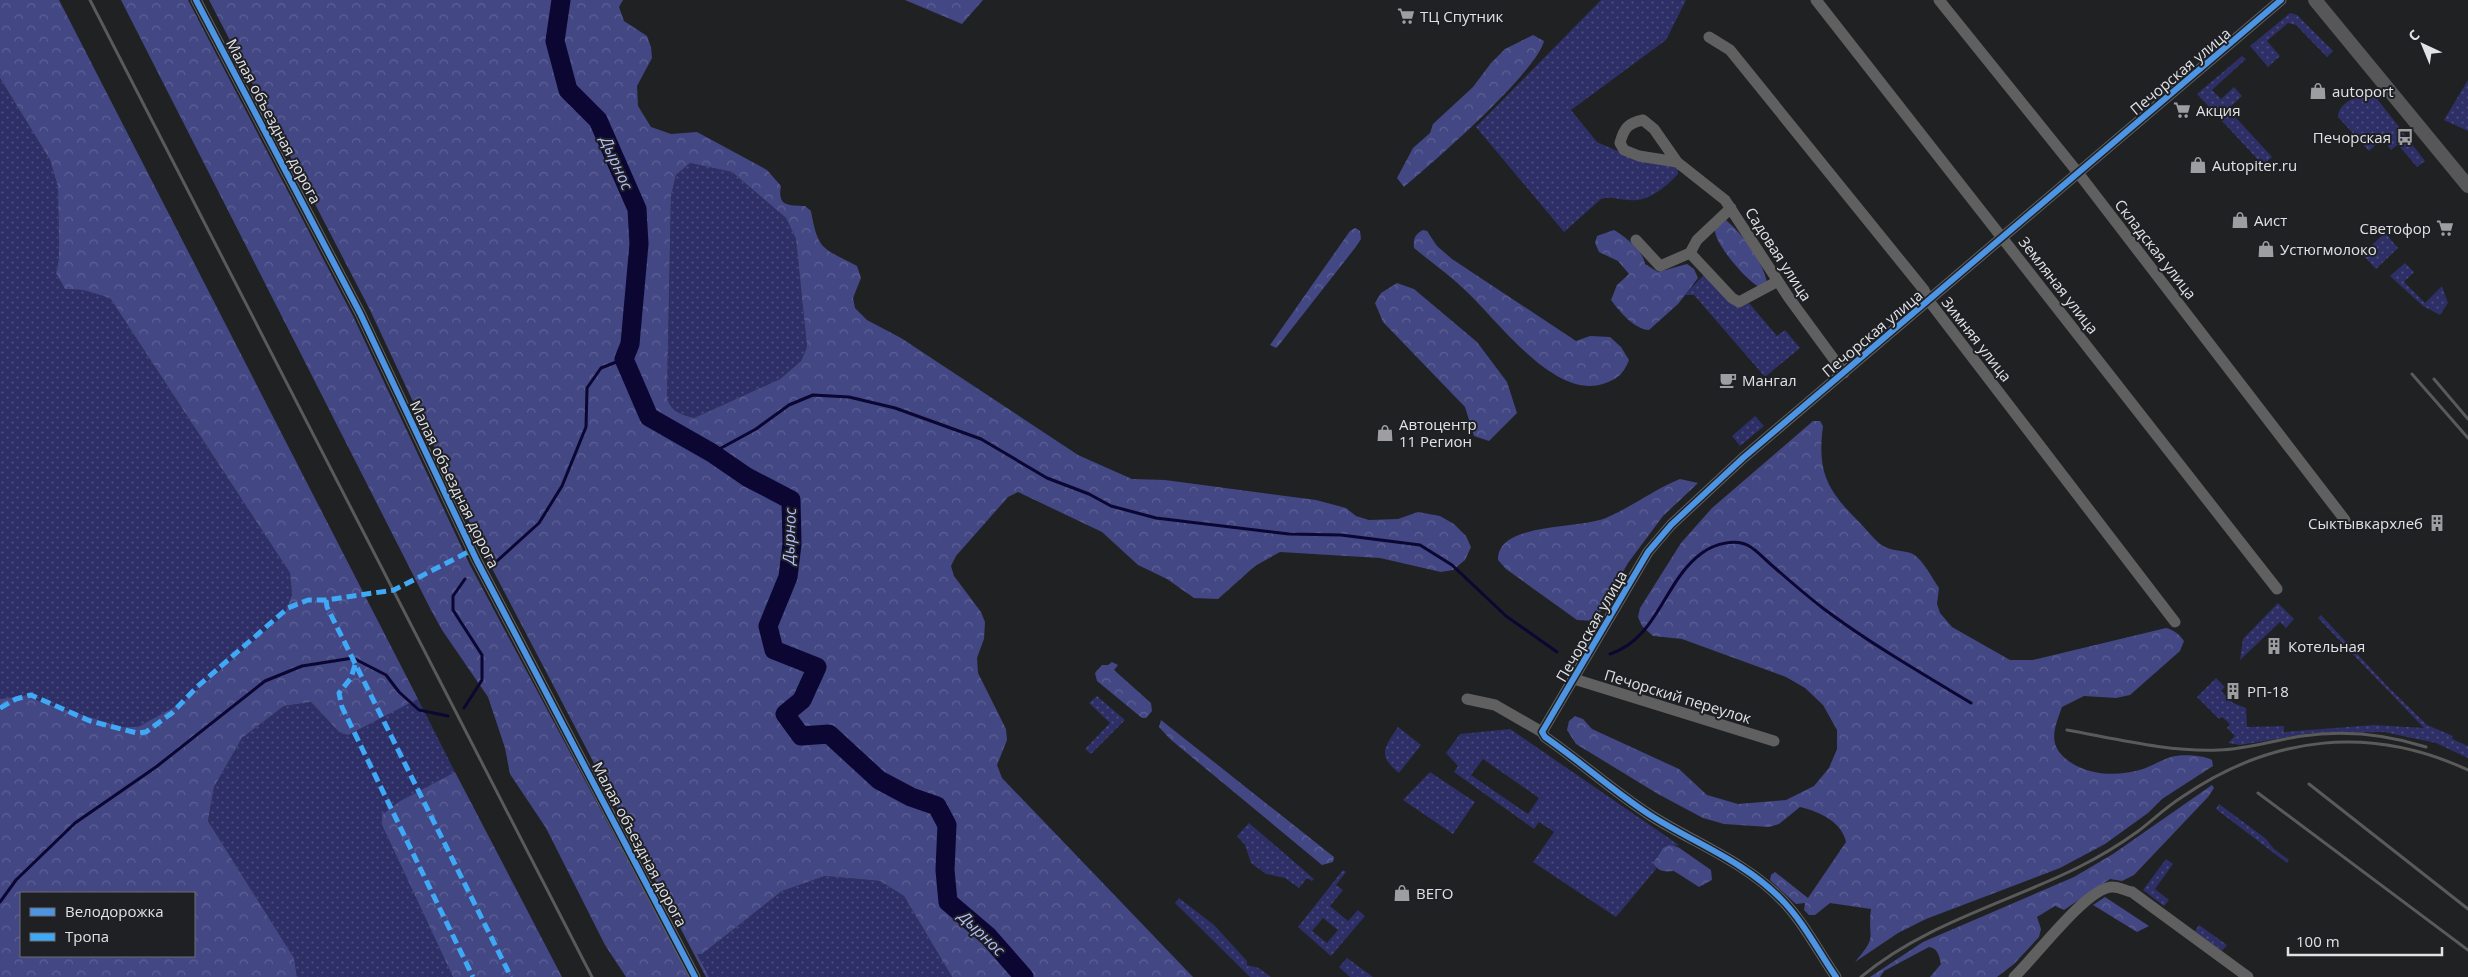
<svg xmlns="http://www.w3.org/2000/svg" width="2468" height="977" viewBox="0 0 2468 977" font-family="'Open Sans',sans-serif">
<defs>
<pattern id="grass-dots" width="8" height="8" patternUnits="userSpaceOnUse" patternTransform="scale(1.25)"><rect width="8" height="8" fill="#2e2f67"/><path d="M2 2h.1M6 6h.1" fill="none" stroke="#4c4d7d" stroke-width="1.8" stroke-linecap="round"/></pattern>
<pattern id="forest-crowns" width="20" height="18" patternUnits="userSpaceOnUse" patternTransform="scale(1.25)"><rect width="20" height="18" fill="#434784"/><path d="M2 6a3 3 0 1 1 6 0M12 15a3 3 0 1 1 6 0" fill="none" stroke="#5e6195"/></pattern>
</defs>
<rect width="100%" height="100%" fill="#202123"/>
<path fill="url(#grass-dots)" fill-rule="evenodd" d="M1601 0H1686L1666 40 1571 110 1597 142 1622 153 1674 165 1678 169V174C1666 187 1647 203 1628 200 1617 199 1611 196 1601 199L1564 232 1476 127Z
M2290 13 2297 15 2333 51 2327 57 2296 25 2288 23 2267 41 2280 56 2268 67 2250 46Z
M2242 56 2246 59 2212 90 2221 99 2234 87 2242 96 2228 109 2272 157 2263 165 2197 94Z
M0 78 50 160 58 187 59 258 56 273 65 289 83 290 110 298 290 573 292 595 284 615 183 702 138 727H122L41 702 27 695 0 699Z
M2468 80V131L2444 120Z
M2370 90 2407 137 2391 150 2383 138 2369 151 2338 117C2338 103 2359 95 2370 90Z
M2408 139 2425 161 2417 167 2400 147Z
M690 163 732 172 786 218 796 239 807 347 801 361 780 379 694 418C680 414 671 412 667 397L671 196 676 175Z
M2385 233 2398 248 2376 269 2362 254Z
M2405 263 2414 272 2404 282 2425 303 2442 286 2448 303 2440 315 2423 306 2390 276Z
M1705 274 1732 303 1741 307 1749 303 1777 336 1785 330 1800 348 1765 377 1694 295H1684Z
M1755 416 1764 426 1740 446 1732 436Z
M2278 603 2294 619 2286 628 2280 622 2240 660 2243 639Z
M2321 615 2388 687 2427 725 2453 736 2452 739 2468 746V758L2436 743 2384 732 2311 733 2240 745 2228 743 2235 736 2227 728 2230 724 2222 717 2219 719 2197 697 2216 678 2225 687 2221 691 2233 703 2246 708 2247 727 2284 726V732L2374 725 2424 728 2318 618Z
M1097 696 1125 720 1091 754 1085 749 1110 723 1089 703Z
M418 699 455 772 400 801 382 825 453 977H297L294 958 208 821 214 787 242 738 284 706 311 702 339 732 348 734Z
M1398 727 1421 745 1399 773C1377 755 1384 748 1398 727Z
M1510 729 1679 845C1664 848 1661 846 1654 863L1656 869 1616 917 1533 862 1554 832 1539 822 1534 829 1454 772 1458 766 1446 753 1460 734ZM1483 759 1539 798 1528 814 1471 775Z
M1430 772 1475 802 1453 834 1403 800Z
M2219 804 2265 838 2274 849 2289 860 2287 863 2216 809Z
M1249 823 1314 879 1312 881 1307 878 1299 888 1285 878 1266 874 1251 863 1245 845 1237 836Z
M2166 859 2173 864 2155 889 2169 900 2164 906 2143 890Z
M1343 870 1346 872 1336 885 1343 890 1330 906 1348 921 1358 910 1365 916 1331 956 1298 927ZM1323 918 1338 930 1327 943 1312 931Z
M825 876 880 881 904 896 952 977H709L697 954H702L782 891Z
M1179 898 1214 925 1247 961V965L1259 968 1271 977H1250L1175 903Z
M2199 925 2227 945 2222 951 2195 931Z
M1347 958 1373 977H1350L1339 967Z"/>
<path fill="url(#forest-crowns)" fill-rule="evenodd" d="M0 0H59L418 699 348 735 339 732 311 702 284 706 242 738 214 787 208 821 294 958 297 977H0V699L27 695 41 702 122 727H138L183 702 284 615 292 595 290 573 110 298 83 290 65 289 56 273 59 258 58 187 50 160 0 78ZM21 893H194V956H21Z
M121 0H188L353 316 470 565 690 977H626L605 945 546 828 510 774 505 748 488 697 442 630 431 610Z
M209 0H623L619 7 624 21 647 36 651 47 652 58 637 86 638 106 651 127 671 134 697 132 767 170 781 186C777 207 789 205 805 206L811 211C818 251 823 248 857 266L861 278 853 298 855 308 867 320 901 338 1078 455 1132 479 1165 480 1316 500 1346 508 1356 516 1369 520 1398 519 1418 512 1440 516 1454 524 1466 536 1471 547 1465 560 1453 570 1441 572 1380 558 1280 552 1255 566 1218 599 1194 598 1167 579 1138 565 1102 532 1018 492 1008 497 956 556 951 566 954 576 981 612 985 622 984 639 977 658 978 673 1006 729 1007 740 997 765 1002 778 1193 977H952L904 896 880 881 825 876 782 891 702 954H697L709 977H706L486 557 369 308ZM690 163 732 172 786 218 796 239 807 347 801 361 780 379 694 418C680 414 671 412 667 397L671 196 676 175Z
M905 0H983L962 24Z
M1533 35 1544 41C1536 73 1433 163 1404 187L1397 178 1413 148 1430 133 1433 124 1473 87 1491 63 1505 49Z
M1726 220C1743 235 1762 260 1767 282L1758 286C1746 280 1714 243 1715 230Z
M1355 228 1360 231 1361 239 1355 248 1279 345 1276 348 1270 345 1350 231Z
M1423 230 1427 231 1437 246 1452 259 1576 341 1590 336 1610 337 1621 347 1629 360C1623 375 1617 379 1603 384 1554 399 1498 321 1467 292 1451 276 1432 263 1414 248 1413 239 1415 234 1423 230Z
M1614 230C1626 237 1643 251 1645 264L1658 272 1687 264 1694 269 1698 278 1678 304 1649 330C1634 329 1620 312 1611 300L1617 285 1629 274 1618 261 1599 252 1595 243 1597 236Z
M1397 283 1414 289 1477 342 1507 382 1517 413 1489 441 1474 436 1465 407 1383 322 1375 303 1381 293Z
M1813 421H1820L1823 426C1817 472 1827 490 1859 522 1866 529 1873 538 1880 544 1891 552 1906 550 1913 554 1924 561 1932 578 1939 588L1937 604 1940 613 1952 627 2010 660H2033L2166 628C2174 630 2179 634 2184 641L2180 651 2130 695 2116 698 2084 696 2062 707C2055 727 2047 743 2066 759 2087 776 2118 777 2143 769 2152 766 2161 760 2171 757 2181 754 2203 755 2212 760L2213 766 2162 799 2148 813 2105 844 2060 868 1926 919 1898 933 1855 962C1879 934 1867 940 1871 909L1830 903 1815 915H1809L1804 910 1805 903 1796 904 1770 880 1771 875 1775 872 1808 898 1846 842C1842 822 1820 812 1800 807L1779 824 1769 827 1724 824 1703 818 1658 794 1576 744 1567 730 1569 721 1575 716 1583 719 1592 729 1679 769 1707 795 1738 804 1786 800 1814 786 1829 768 1837 749V730L1823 705 1805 688 1786 677 1682 639 1653 636 1642 626 1638 617 1640 608 1681 543 1712 508Z
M1680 479 1698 483 1663 516 1628 563 1595 621 1577 620 1506 569 1498 560C1497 521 1582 530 1608 517 1633 506 1655 489 1680 479Z
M1112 662 1118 665 1114 670 1151 703 1152 711 1146 718H1142L1097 681 1095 673 1102 665H1108Z
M1161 720 1334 857 1333 862 1322 865 1170 739 1159 727Z
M455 772 562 977H453L382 825V815L400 801Z
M2212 785 2214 788 2208 797 2134 875 2122 881 2110 879 2064 910 2055 906 2037 917 2041 929 2039 937 2014 964 1997 977H1930L1941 964C1939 956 1938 948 1929 947L1884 971 1880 977H1870L1923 942 2074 877 2113 854Z
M1669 845 1678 847 1711 870 1712 880 1699 887 1674 871C1665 872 1658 872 1653 863L1663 848Z
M2105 897 2149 926 2137 932 2093 905Z"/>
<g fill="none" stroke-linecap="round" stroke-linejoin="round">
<path stroke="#0c0632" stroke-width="3" d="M712 453 756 429 789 405 813 395 849 397 895 408 981 439 1047 478 1089 494 1111 506 1156 518 1289 534 1341 535 1420 545 1452 565 1506 616 1557 652
M497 561 539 523 562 486 586 427 587 388 601 368 624 359
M1610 654C1658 639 1664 580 1702 553 1714 544 1736 538 1749 546 1758 551 1766 561 1775 568 1791 582 1807 596 1824 609 1871 644 1921 673 1971 703
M464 708 482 680V655L453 610V596L465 579
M0 902 16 880 75 823 156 767 265 681 302 666 353 658 386 675 399 692 419 710 448 716"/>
<path stroke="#0c0632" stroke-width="19" d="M561 0 555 41 568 90 598 120 637 209 639 244 630 344 624 359 649 417 712 453 747 477 791 500 792 544 788 577 768 626 774 650 817 667 802 700 785 714 801 736 829 734 879 780 911 797 937 806 947 825 945 870 948 902 988 936 1024 977"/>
<path stroke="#606061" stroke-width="11" d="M196 0 360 313 477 561 695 977
M1816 0 2277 589
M1939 0 2079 174 2345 520
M1709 37 1730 50 1924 290 1929 301 2175 622
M1677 162 1639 156 1624 150 1620 143C1624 128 1628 123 1643 120L1654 129 1677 162 1725 200 1789 298 1844 373
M1731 208 1697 240 1690 253 1732 298 1739 302 1778 281
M1636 240 1660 266 1690 253
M1574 679 1774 741
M1467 699 1495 705 1542 732
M1836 977C1818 951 1803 921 1781 899 1744 861 1694 843 1650 815 1613 791 1581 762 1545 737L1542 732 1648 552 1671 525 1743 458 2281 0
M2014 977C2034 959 2087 886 2113 887 2119 887 2126 891 2132 892L2248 977"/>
<path stroke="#575759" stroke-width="14" d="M2315 0 2468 186"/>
<path stroke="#5a5a5b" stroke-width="3" d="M90 0 592 977
M2412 374 2468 438
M2434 379 2468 419
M2067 730C2117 739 2168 752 2219 750 2247 749 2274 740 2302 736 2344 730 2385 734 2426 747
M2309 784 2468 909
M2258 793 2468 950
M1861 977C1924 924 2007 903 2079 867 2099 857 2119 845 2137 832 2153 820 2166 807 2182 797 2271 736 2369 724 2468 770"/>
<path stroke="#3fa9f5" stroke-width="5" stroke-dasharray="10 5" stroke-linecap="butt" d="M326 600 327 607 511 977
M355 665 351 678 339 693 342 707 473 977
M0 708 16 699 31 695 90 721 137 733 146 732 172 713 197 687 288 608 308 600H326L394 590 472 550"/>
<g stroke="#1f2024" stroke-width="9">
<path id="cycleway" d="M196 0 360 313 477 561 695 977
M1836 977C1818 951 1803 921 1781 899 1744 861 1694 843 1650 815 1613 791 1581 762 1545 737L1542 732 1648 552 1671 525 1743 458 2281 0"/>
</g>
<use href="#cycleway" stroke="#4d94e3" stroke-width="6"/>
</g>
<defs>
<g id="supermarket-bare" transform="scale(1.35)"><path d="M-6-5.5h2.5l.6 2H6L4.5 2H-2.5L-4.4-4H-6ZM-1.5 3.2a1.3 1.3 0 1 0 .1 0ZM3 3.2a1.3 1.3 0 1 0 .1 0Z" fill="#9e9ea1" stroke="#1f2024" stroke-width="2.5" paint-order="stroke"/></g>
<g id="shop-bare" transform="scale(1.35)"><path d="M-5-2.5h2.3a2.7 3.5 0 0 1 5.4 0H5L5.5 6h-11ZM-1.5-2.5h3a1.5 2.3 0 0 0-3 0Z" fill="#9e9ea1" stroke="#1f2024" stroke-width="2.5" paint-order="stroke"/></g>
<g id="bus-bare" transform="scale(1.35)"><path d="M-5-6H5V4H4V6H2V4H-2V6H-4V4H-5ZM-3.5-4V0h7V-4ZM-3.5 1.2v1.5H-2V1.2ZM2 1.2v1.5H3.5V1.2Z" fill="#9e9ea1" stroke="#1f2024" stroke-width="2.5" paint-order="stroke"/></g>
<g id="cafe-bare" transform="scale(1.35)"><path d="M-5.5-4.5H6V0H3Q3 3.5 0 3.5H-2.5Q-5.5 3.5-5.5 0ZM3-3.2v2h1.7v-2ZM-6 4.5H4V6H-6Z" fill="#9e9ea1" stroke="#1f2024" stroke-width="2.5" paint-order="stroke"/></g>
<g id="building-bare" transform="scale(1.35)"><path d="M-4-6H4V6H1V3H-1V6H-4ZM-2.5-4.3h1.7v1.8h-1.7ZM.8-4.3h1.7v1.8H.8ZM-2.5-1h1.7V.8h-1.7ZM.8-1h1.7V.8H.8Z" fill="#9e9ea1" stroke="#1f2024" stroke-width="2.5" paint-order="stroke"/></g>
</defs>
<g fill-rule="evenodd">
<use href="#supermarket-bare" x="1406" y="16"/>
<use href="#shop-bare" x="2318" y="91"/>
<use href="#supermarket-bare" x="2182" y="110"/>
<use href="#bus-bare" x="2405" y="137"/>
<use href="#shop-bare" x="2198" y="165"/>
<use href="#shop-bare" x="2240" y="220"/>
<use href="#supermarket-bare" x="2445" y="228"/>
<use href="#shop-bare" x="2266" y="249"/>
<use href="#cafe-bare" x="1728" y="380"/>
<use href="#shop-bare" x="1385" y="433"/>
<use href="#building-bare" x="2437" y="523"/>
<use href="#building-bare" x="2274" y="646"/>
<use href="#building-bare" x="2233" y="691"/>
<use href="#shop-bare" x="1402" y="893"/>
</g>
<g text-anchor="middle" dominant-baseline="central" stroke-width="4" stroke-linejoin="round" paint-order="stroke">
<g font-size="15" fill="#e2e2e5" stroke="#1f2024" text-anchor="start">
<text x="1420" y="16">ТЦ Спутник</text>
<text x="2332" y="91">autoport</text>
<text x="2196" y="110">Акция</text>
<text x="2391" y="137" text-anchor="end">Печорская</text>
<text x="2212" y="165">Autopiter.ru</text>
<text x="2254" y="220">Аист</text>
<text x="2431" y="228" text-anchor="end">Светофор</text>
<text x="2280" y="249">Устюгмолоко</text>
<text x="1742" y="380">Мангал</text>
<text x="1399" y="424">Автоцентр<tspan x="1399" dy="17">11 Регион</tspan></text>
<text x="2423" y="523" text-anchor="end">Сыктывкархлеб</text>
<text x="2288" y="646">Котельная</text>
<text x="2247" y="691">РП-18</text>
<text x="1416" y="893">ВЕГО</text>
</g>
<g font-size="15" fill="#e2e2e5" stroke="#1f2024">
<text transform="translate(2180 71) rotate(-40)">Печорская улица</text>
<text transform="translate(274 121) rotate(62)">Малая объездная дорога</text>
<text transform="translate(2156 249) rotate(52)">Складская улица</text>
<text transform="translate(1779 254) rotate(57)">Садовая улица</text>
<text transform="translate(2059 285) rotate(52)">Земляная улица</text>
<text transform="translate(1872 333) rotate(-40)">Печорская улица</text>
<text transform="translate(1977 339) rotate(52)">Зимняя улица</text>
<text transform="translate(455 484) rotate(64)">Малая объездная дорога</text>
<text transform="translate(1591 626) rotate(-60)">Печорская улица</text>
<text transform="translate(1678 696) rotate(17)">Печорский переулок</text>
<text transform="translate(640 844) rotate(62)">Малая объездная дорога</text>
</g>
<g font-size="16" font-style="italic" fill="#b3bcf8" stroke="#1f2024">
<text transform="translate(617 163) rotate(66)">Дырнос</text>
<text transform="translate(789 536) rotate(-88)">Дырнос</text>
<text transform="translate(982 933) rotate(44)">Дырнос</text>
</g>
</g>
<rect x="20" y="892" width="175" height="65" fill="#1f2024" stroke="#6d6e71"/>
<rect x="30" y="908" width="25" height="8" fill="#4d94e3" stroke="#6d6e71"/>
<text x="65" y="917" font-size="15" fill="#e2e2e5">Велодорожка</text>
<rect x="30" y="933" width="25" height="8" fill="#3fa9f5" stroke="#6d6e71"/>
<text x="65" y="942" font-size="15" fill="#e2e2e5">Тропа</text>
<g transform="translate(2423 45) rotate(316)" stroke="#1f2024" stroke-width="4" paint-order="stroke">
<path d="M0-4L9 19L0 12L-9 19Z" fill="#e2e2e5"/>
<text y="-8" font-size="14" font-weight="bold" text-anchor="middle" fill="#e2e2e5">С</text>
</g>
<path d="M2288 947v8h154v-8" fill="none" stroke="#e2e2e5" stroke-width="2.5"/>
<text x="2296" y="947" font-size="15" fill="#e2e2e5" stroke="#1f2024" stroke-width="4" paint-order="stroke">100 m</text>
</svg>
